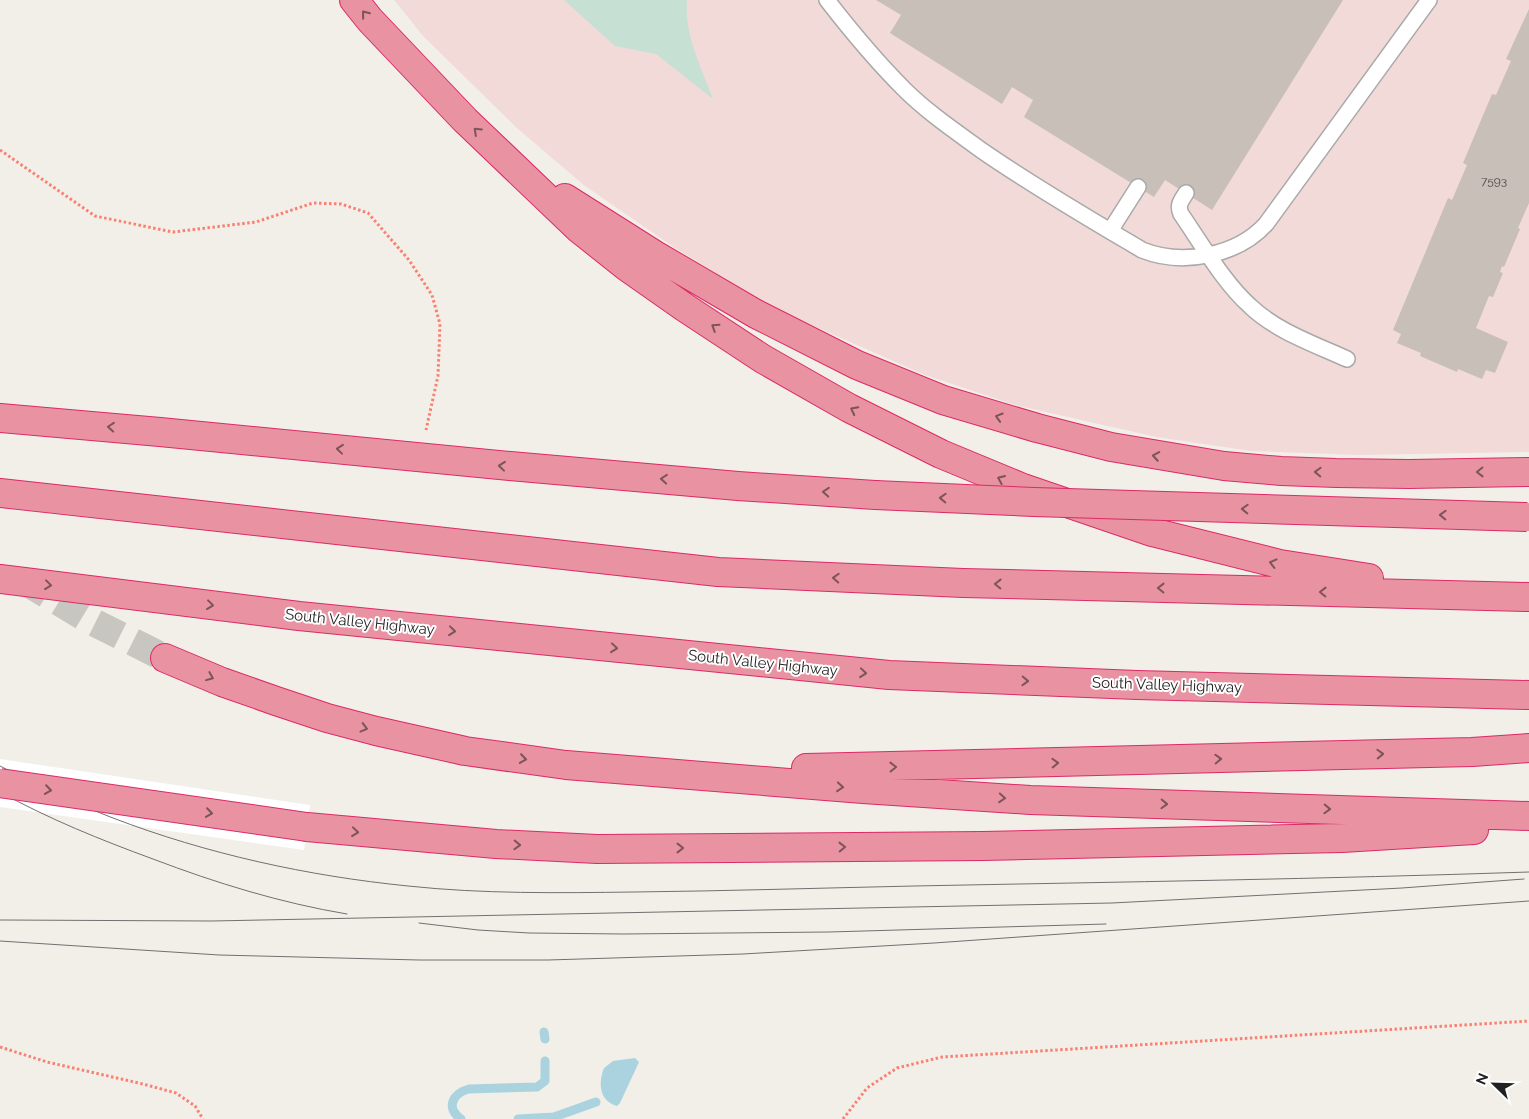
<svg xmlns="http://www.w3.org/2000/svg" width="1529" height="1119" viewBox="0 0 1529 1119" font-family="Raleway,sans-serif">
<rect width="100%" height="100%" fill="#f2efe9"/>
<path fill="#f2dad9" d="M394 0H1529V452L1360 455 1251 451 1156 437 1015 405 925 375 773 308 675 248 585 186 518 129 424 37Z"/>
<path fill="#c6e0d4" d="M564 0H687C684 34 701 67 713 99L656 54 615 46Z"/>
<path fill="#aad3df" d="M635 1058 639 1062 620 1103 617 1106C599 1101 598 1083 604 1068L613 1061Z"/>
<path fill="#fff" d="M0 759 310 805 304 850 0 807Z"/>
<g fill="none" stroke-linecap="round" stroke-linejoin="round">
<path stroke="#aad3df" stroke-width="9" d="M544 1032 545 1039
M461 1119C445 1108 453 1093 469 1089L537 1087 545 1081V1061
M518 1119 554 1117 596 1102"/>
</g>
<path fill="#c7bfb8" d="M876 0H1343L1212 210 1165 180 1154 197 1024 117 1033 100 1012 87 1002 104 890 33 901 15Z
M1529 9V203L1518 228 1520 229 1504 267 1502 266 1500 272 1503 273 1493 297 1489 296 1476 328 1508 342 1495 373 1486 370 1482 379 1458 369 1457 372 1420 356 1421 353 1397 343 1401 334 1393 330 1448 198 1452 200 1467 165 1463 163 1492 94 1496 95 1511 61 1506 59Z"/>
<g fill="none" stroke-linecap="round" stroke-linejoin="round">
<path stroke="#c8c6c1" stroke-width="28" stroke-dasharray="28 14" stroke-linecap="butt" d="M23 580 89 620 165 658"/>
<g stroke="#a9a9a9" stroke-width="18">
<path id="service" d="M827 0C851 31 876 61 904 89 927 112 955 131 981 150 1033 186 1088 218 1142 250 1182 266 1237 256 1266 224L1429 0
M1186 193C1181 201 1177 205 1181 214 1201 243 1224 283 1250 306 1276 331 1314 344 1347 359
M1110 231 1138 187"/>
</g>
<g stroke="#dc2a67" stroke-width="30">
<path id="motorway" d="M354 0 370 20 465 120 578 228 627 267 684 307 763 359 849 408 941 454 1023 488 1152 532 1280 564 1369 578
M565 198 655 255 756 314 857 365 943 400 1037 428 1111 447 1224 466 1281 471 1336 473 1409 474 1529 472
M0 418 160 432 510 466 738 486 875 495
M0 493 718 572 963 583 1529 597
M0 579 299 616 889 675 1137 685 1529 695
M165 658 222 682 276 701 327 718 376 731 465 751 566 765 863 789 1030 800 1529 816
M806 768 1472 752 1529 748
M307 827 496 844 597 849 983 846 1342 838 1474 830"/>
</g>
<path stroke="#fa8072" stroke-width="3" stroke-dasharray="2.5 2.5" stroke-linecap="butt" d="M0 150 95 216 173 232 256 222 313 203 341 204 368 213 409 260 432 295 440 324 438 376 426 430
M0 1047 47 1062 143 1084 176 1093 195 1106 203 1119
M843 1119 867 1088 897 1068 942 1057 1529 1021"/>
<use href="#service" stroke="#fff" stroke-width="15"/>
<use href="#motorway" stroke="#e892a2" stroke-width="28"/>
<path stroke="#707070" stroke-width="1" d="M0 766C37 785 74 803 113 818 207 854 308 876 408 886 483 894 558 893 634 892 727 891 821 888 914 886 1119 882 1324 879 1529 872
M0 792C49 819 101 840 153 859 216 883 281 903 347 914
M0 920 212 921 1112 903 1402 888 1524 879
M419 923 478 930 529 933 623 934 829 932 1106 924
M0 941 219 955 419 960H548L743 954 934 943 1529 901"/>
<g stroke="#dc2a67" stroke-width="30" stroke-linecap="butt">
<path id="motorway-bridge" d="M875 495 1034 502 1527 517
M0 783 307 827"/>
</g>
<use href="#motorway-bridge" stroke="#e892a2" stroke-width="28"/>
</g>
<defs><path id="oneway-chevron" d="M-2-3.5L2.5 0L-2 3.5" fill="none" stroke-width="1.6" stroke-linecap="round" stroke-linejoin="round" transform="scale(1.25)"/></defs>
<g stroke="#7b545c">
<use href="#oneway-chevron" transform="translate(365 14) rotate(-129)"/>
<use href="#oneway-chevron" transform="translate(477 131) rotate(-137)"/>
<use href="#oneway-chevron" transform="translate(715 327) rotate(-147)"/>
<use href="#oneway-chevron" transform="translate(854 410) rotate(-153)"/>
<use href="#oneway-chevron" transform="translate(999 417) rotate(-163)"/>
<use href="#oneway-chevron" transform="translate(111 427) rotate(-175)"/>
<use href="#oneway-chevron" transform="translate(340 449) rotate(-174)"/>
<use href="#oneway-chevron" transform="translate(1156 456) rotate(-170)"/>
<use href="#oneway-chevron" transform="translate(502 466) rotate(-174)"/>
<use href="#oneway-chevron" transform="translate(1318 472) rotate(-178)"/>
<use href="#oneway-chevron" transform="translate(1480 472) rotate(179)"/>
<use href="#oneway-chevron" transform="translate(664 479) rotate(-175)"/>
<use href="#oneway-chevron" transform="translate(1001 479) rotate(-157)"/>
<use href="#oneway-chevron" transform="translate(826 492) rotate(-176)"/>
<use href="#oneway-chevron" transform="translate(943 498) rotate(-178)"/>
<use href="#oneway-chevron" transform="translate(1245 509) rotate(-178)"/>
<use href="#oneway-chevron" transform="translate(1443 515) rotate(-178)"/>
<use href="#oneway-chevron" transform="translate(1273 563) rotate(-166)"/>
<use href="#oneway-chevron" transform="translate(836 578) rotate(-177)"/>
<use href="#oneway-chevron" transform="translate(998 584) rotate(-179)"/>
<use href="#oneway-chevron" transform="translate(48 585) rotate(7)"/>
<use href="#oneway-chevron" transform="translate(1161 588) rotate(-179)"/>
<use href="#oneway-chevron" transform="translate(1323 592) rotate(-179)"/>
<use href="#oneway-chevron" transform="translate(210 605) rotate(7)"/>
<use href="#oneway-chevron" transform="translate(452 631) rotate(6)"/>
<use href="#oneway-chevron" transform="translate(614 648) rotate(6)"/>
<use href="#oneway-chevron" transform="translate(863 673) rotate(6)"/>
<use href="#oneway-chevron" transform="translate(210 677) rotate(22)"/>
<use href="#oneway-chevron" transform="translate(1025 681) rotate(2)"/>
<use href="#oneway-chevron" transform="translate(364 728) rotate(15)"/>
<use href="#oneway-chevron" transform="translate(1380 754) rotate(-2)"/>
<use href="#oneway-chevron" transform="translate(523 759) rotate(8)"/>
<use href="#oneway-chevron" transform="translate(1218 759) rotate(-2)"/>
<use href="#oneway-chevron" transform="translate(1055 763) rotate(-2)"/>
<use href="#oneway-chevron" transform="translate(893 767) rotate(-1)"/>
<use href="#oneway-chevron" transform="translate(840 787) rotate(5)"/>
<use href="#oneway-chevron" transform="translate(48 790) rotate(8)"/>
<use href="#oneway-chevron" transform="translate(1002 798) rotate(4)"/>
<use href="#oneway-chevron" transform="translate(1164 804) rotate(2)"/>
<use href="#oneway-chevron" transform="translate(1327 809) rotate(2)"/>
<use href="#oneway-chevron" transform="translate(209 813) rotate(8)"/>
<use href="#oneway-chevron" transform="translate(355 832) rotate(6)"/>
<use href="#oneway-chevron" transform="translate(517 845) rotate(2)"/>
<use href="#oneway-chevron" transform="translate(842 847) rotate(-1)"/>
<use href="#oneway-chevron" transform="translate(680 848)"/>
</g>
<g text-anchor="middle" dominant-baseline="central" stroke-width="4" stroke-linejoin="round" paint-order="stroke">
<g font-size="12" fill="#4b4948">
<text x="1494" y="181">7593</text>
</g>
<g font-size="15" fill="#222" stroke="#fff">
<text transform="translate(360 622) rotate(6)">South Valley Highway</text>
<text transform="translate(763 663) rotate(6)">South Valley Highway</text>
<text transform="translate(1167 685) rotate(2)">South Valley Highway</text>
</g>
</g>
<g transform="translate(1494 1084) rotate(293)" stroke="#ffffff" stroke-width="4" paint-order="stroke">
<path d="M0-4L9 19L0 12L-9 19Z" fill="#222222"/>
<text y="-8" font-size="14" font-weight="bold" text-anchor="middle" fill="#222222">N</text>
</g>
</svg>
